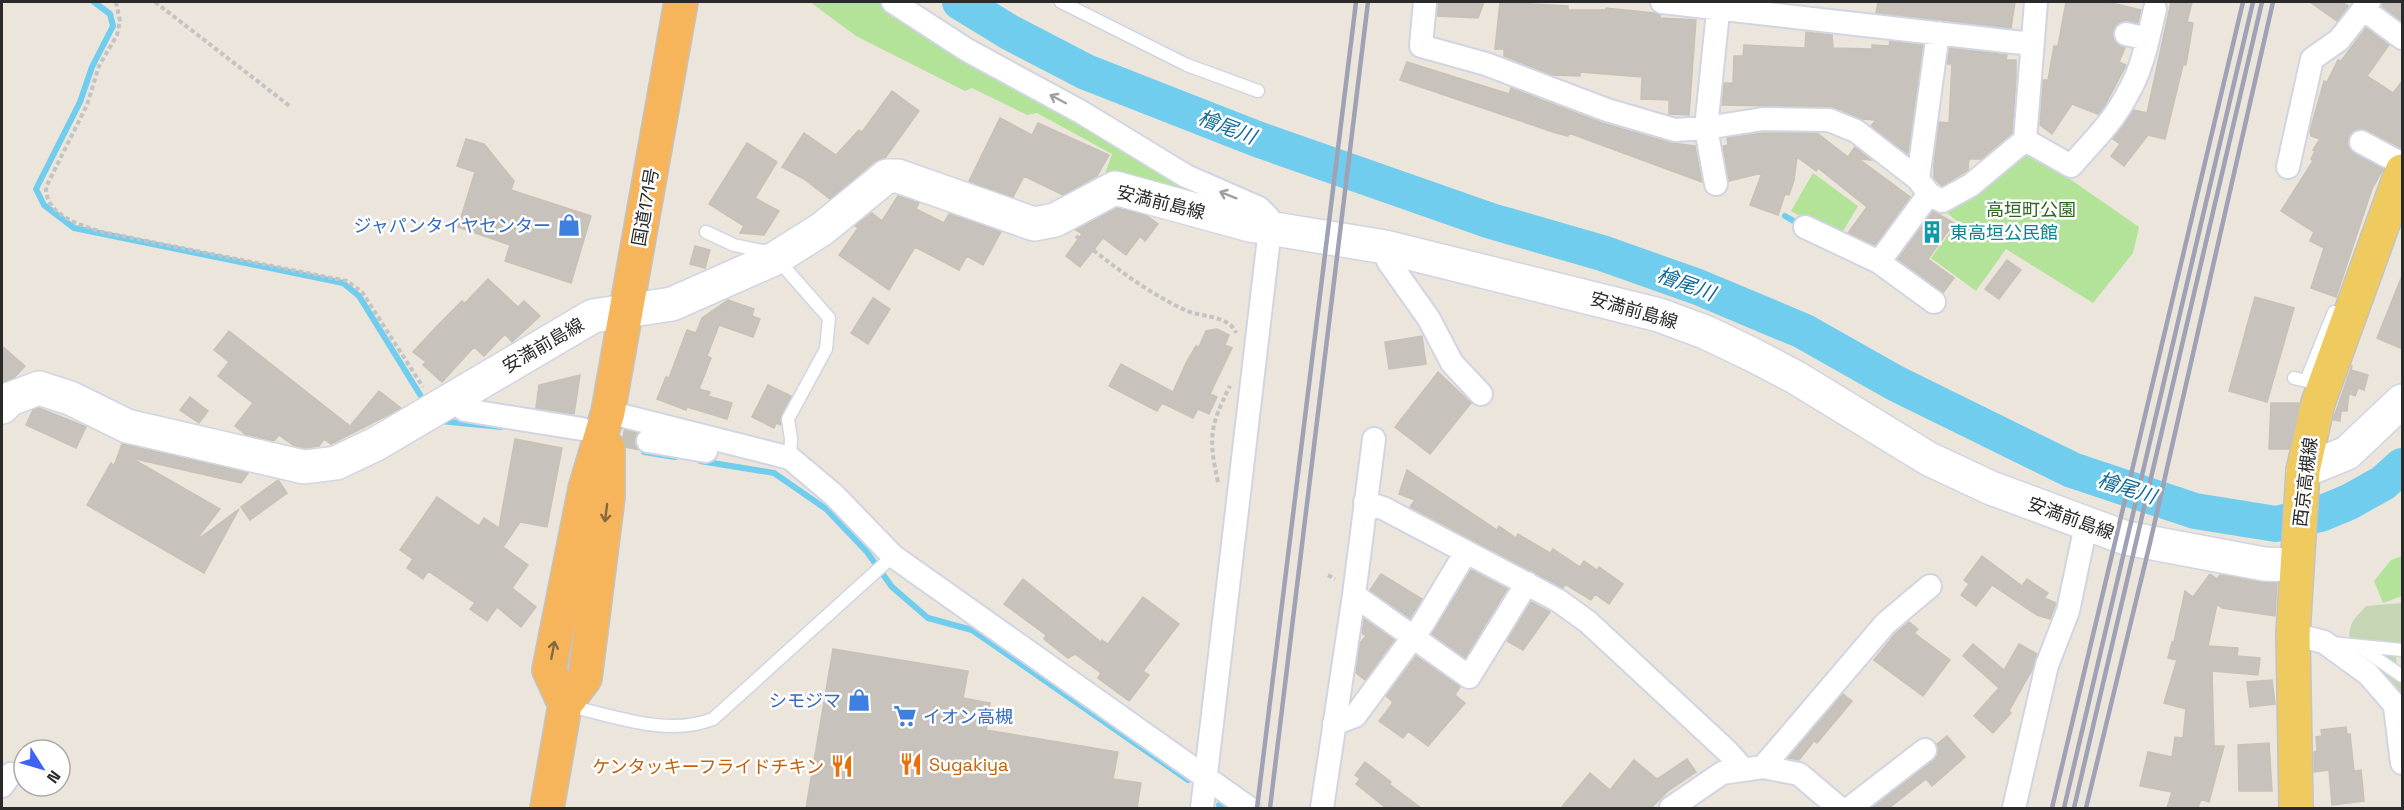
<svg xmlns="http://www.w3.org/2000/svg" width="2404" height="810" viewBox="0 0 2404 810" font-family="'Space Grotesk','Noto Sans JP',sans-serif">
<rect width="100%" height="100%" fill="#ece5dc"/>
<path fill="#b3e299" d="M810 2H885L1204 196 1180 198 1105 174 1112 154 1037 113 1027 115 972 88 965 91 856 36Z
M2022 152H2031L2139 227 2133 253 2093 303 2006 249 1976 291 1931 258 1958 222 1946 212Z
M1813 173 1858 206 1839 238 1791 211Z
M2402 556V596L2383 603 2374 581 2391 560Z"/>
<path fill="#c5d6b4" d="M2402 603V643H2398L2396 662 2402 673V701C2383 682 2336 653 2353 621 2356 616 2362 611 2366 606Z"/>
<g fill="none" stroke-linecap="round" stroke-linejoin="round">
<path stroke="#70cded" stroke-width="6" d="M94 2 110 14 113 26 92 67 80 102 36 189 44 205 74 228 343 283 359 296 424 401
M1785 216 1802 226
M440 421 501 427
M644 452 675 457
M700 461 774 473 826 509 867 552 892 587 928 618 972 630 1188 780
M1219 805 1224 808"/>
<path stroke="#70cded" stroke-width="36" d="M960 2 1009 32 1086 72 1257 139 1491 221 1602 253 1698 287 1803 331 1895 383 2072 470 2195 511 2276 524 2320 514 2349 502 2383 483 2402 466"/>
</g>
<path fill="#c7c2bc" stroke="#c7c1b6" stroke-width="1.5" d="M1438 2H1484L1478 18 1437 16Z
M1500 2 1568 6V10H1606V8L1654 13 1660 15V18L1696 20 1689 115 1669 114V100L1641 99 1642 77 1580 72V76L1552 75 1504 56V49H1495Z
M1878 2H2015L2011 28 1876 13Z
M2066 2H2108L2141 10 2138 23 2123 21 2113 30 2116 43 2125 48 2119 62 2126 65 2105 105 2098 114 2072 104 2052 134 2040 125 2043 80H2048L2054 46H2058Z
M2171 2H2192L2187 22 2193 23 2186 65H2183L2165 139 2148 135 2124 166 2111 156 2120 144 2113 139 2134 110 2147 113Z
M2310 2H2342L2348 6 2337 21Z
M2382 2H2403L2401 21 2382 6Z
M2366 28 2389 45 2367 76 2393 93 2403 80V149L2367 130H2354L2349 136 2350 150 2383 169 2372 189 2336 297 2311 288 2324 248 2310 241 2314 232 2281 211 2313 161 2311 159 2315 151 2313 150 2320 139 2311 136 2310 131 2324 81 2327 82 2338 60 2341 61Z
M1806 32 1832 35 1833 48 1872 49V45L1889 46 1890 41 1923 45 1908 154 1871 126 1876 120 1862 119 1834 107 1722 105 1724 83H1733L1734 56H1743L1744 45 1805 48Z
M1950 48 2007 55 2006 60H2016V79L2012 133 1981 159H1969L1968 170 1942 186 1934 178V163L1939 122 1949 123 1952 64H1947Z
M1407 62 1509 94 1511 88 1602 123 1671 143 1695 146 1702 182 1569 133 1568 136 1556 133 1400 80Z
M892 91 919 111 885 158 875 161 830 199 804 179 782 167 804 133 836 155 859 130 862 132Z
M1000 118 1032 135 1038 123 1109 155 1097 176 1063 195 1024 176 1013 197 969 181Z
M1764 133H1817L1848 157 1855 147 1871 160 1859 159 1910 197 1875 245 1848 233 1867 207 1818 168 1816 171 1797 157 1794 180 1789 195 1785 194 1778 215 1750 205 1762 173 1729 181 1723 146 1728 145 1727 138Z
M466 139 484 144 514 181 511 190 591 216 571 283 505 261 510 245 458 227 475 172 457 166Z
M747 143 777 162 755 198 779 211 764 235 740 233 744 226 709 204Z
M898 196 919 203 916 209 944 223 949 214 1001 232 983 265 967 256 959 270 915 247 889 290 839 255 858 228 855 226 872 213 882 221Z
M1117 208 1147 216 1158 224 1145 241 1140 236 1126 255 1103 238 1080 267 1066 256 1082 234 1076 230Z
M1933 211 1954 223 1928 259 1954 278 1943 293 1898 259Z
M695 246 710 250 705 268 690 264Z
M2007 260 2021 270 1999 299 1985 289Z
M2402 276H2403V349L2377 338Z
M488 279 518 307 524 301 540 316 512 342 505 334 484 356 474 347 442 382 423 365 426 362 413 352 439 324 462 301 465 303Z
M2255 297 2294 308 2267 402 2229 391Z
M873 298 890 309 868 344 851 333Z
M728 300 754 309 752 316 760 319 753 337 719 325 707 356 711 358 699 389 710 392 708 396 732 403 727 419 687 407 686 410 657 399 666 377 669 378 687 330 696 333 702 318Z
M1217 329 1229 335 1225 345 1232 348 1210 394 1217 397 1209 414 1198 409 1193 418 1162 403 1157 411 1109 386 1121 364 1173 392 1187 361 1196 346 1199 347 1206 331Z
M229 331 350 426 379 391 401 408 331 444 324 439 319 446 305 448 293 445 279 435 274 441 245 434 235 426 253 403 218 376 229 362 214 350Z
M1422 336 1426 364 1389 369 1385 342Z
M2 346 25 366 15 377 2 383Z
M2352 365 2351 370 2368 375 2364 390 2358 388 2355 396 2349 393 2347 411H2341L2340 421 2333 420Z
M1438 372 1471 403 1430 454 1395 427Z
M580 375 574 414 536 408 539 385Z
M768 385 791 396 781 415V425L776 423 774 428 752 417Z
M190 397 208 411 199 423 180 410Z
M2271 403H2299L2289 449H2269Z
M39 408 86 427 76 448 26 425 33 410Z
M515 439 562 448 547 527 520 522 503 547 528 565 512 588 536 607 521 627 497 607 487 621 470 609 475 603 428 571 423 579 407 568 413 559 400 550 437 497 479 526 484 518 499 528Z
M122 444 248 473 241 483 131 458 220 509 199 536 201 537 239 509 204 573 87 505 111 463 114 466Z
M1407 470 1497 530 1499 526 1516 538 1518 534 1550 553 1553 549 1580 567 1584 561 1597 570 1599 567 1623 584 1609 604 1595 594 1591 600 1565 584 1563 588 1410 507 1415 500 1399 494Z
M278 480 287 493 250 520 241 507Z
M1982 556 2022 586 2027 579 2048 593 2044 598 2056 603 2050 619 2037 615 1992 585 1976 606 1961 595 1969 584 1964 580Z
M1471 570 1507 589 1465 658 1432 634Z
M1381 574 1422 599 1410 618 1370 590Z
M2210 574 2217 579 2220 575 2277 583 2275 616 2222 608 2217 604 2208 646 2238 648 2237 656 2260 658 2258 675 2212 671 2214 746H2224L2209 802 2201 799 2198 808H2167L2172 792 2140 786 2148 752 2172 757 2175 737 2183 738 2186 709 2164 703 2177 660 2168 658 2172 642H2174L2185 591 2193 597Z
M1023 579 1101 642 1102 640 1108 644 1143 597 1179 624 1143 671 1149 675 1129 701 1098 678 1101 673 1075 654 1068 658 1044 639 1046 635 1004 604Z
M1531 602 1550 612 1523 650 1507 641Z
M1364 619 1394 640 1365 680 1356 673 1360 643 1366 636 1362 633Z
M1909 622 1918 629 1914 633 1950 660 1923 696 1874 660 1895 634Z
M1973 644 2004 670 2019 644 2037 654 2032 670 2009 711 2011 713 1993 733 1974 716 1999 688 1963 656Z
M833 649 968 671 963 698 990 703 986 730 1118 752 1113 779 1141 783 1137 808H806Z
M1416 656 1460 687 1455 695 1465 703 1428 746 1408 731 1403 738 1379 721 1392 704V701L1386 696Z
M2272 680 2275 704 2250 707 2247 682Z
M1843 694 1852 701 1817 743 1814 741 1799 760 1788 758Z
M2346 727 2347 734H2350L2354 771 2361 770 2364 801 2332 805 2329 770 2314 772V752L2317 751 2316 737 2322 736 2321 730Z
M1947 736 1965 757 1932 786 1926 779 1889 808H1871L1933 761 1938 755 1937 744Z
M2269 743 2272 791H2239L2238 745Z
M1687 759 1696 772 1668 791 1651 808H1561L1590 773 1610 790 1634 760 1657 779Z
M1365 762 1391 782 1389 784 1421 808H1386L1356 784 1360 779 1355 775Z"/>
<g fill="none" stroke-linecap="round" stroke-linejoin="round">
<path stroke="#c5c0b8" stroke-width="22" stroke-dasharray="22 11" stroke-linecap="butt" d="M590 430 648 441"/>
<g stroke="#d1d5e3" stroke-width="15">
<path id="service" d="M1061 2 1187 65 1258 91
M706 232 734 245 772 253 829 318 826 349 788 419 791 439 790 458
M2294 378 2306 381 2334 312 2342 315
M2331 643 2402 650
M2360 647 2402 676
M569 706C615 716 667 737 713 719L893 556"/>
</g>
<g stroke="#d1d5e3" stroke-width="26">
<path id="minor" d="M893 2 967 50 1081 112 1186 176 1259 208 1268 217 1270 229 1202 808
M1425 2 1421 46 1486 64 1607 110 1675 130 1706 128 1716 184
M1662 2 2032 44
M1719 2 1706 128 1763 119 1829 120 1856 131 1918 179
M2363 9 2402 38
M2126 34 2148 39
M2025 140 2071 166C2091 143 2114 121 2128 93 2143 68 2148 38 2155 9
M2361 142 2402 164
M2288 167 2312 59 2339 40 2369 2
M1929 194 1942 201 1971 185 2025 140 2036 2
M1805 227 1879 262
M1385 247 1388 261 1429 319 1452 363 1481 394
M1934 302 1879 262 1929 194 1918 179 1938 33
M451 399 465 410 582 429
M608 412 790 458 834 495 893 556 1249 808
M648 441 706 451
M1365 502 1385 509 1559 601 1588 622 1727 751 1744 770
M1354 595 1469 677 1527 583
M2293 634 2324 642 2368 674 2402 713
M2395 707 2402 763
M1334 724 1355 716 1422 625 1466 552
M1763 767 1885 624 1930 586
M2 786 11 774
M1322 808 1354 595 1374 439
M1671 808 1722 773 1763 767 1799 774 1839 808
M1850 808 1925 750
M2014 808 2047 665 2068 611 2086 525"/>
</g>
<g stroke="#d1d5e3" stroke-width="36">
<path id="secondary" d="M2 407 10 399 39 388 70 398 127 426 304 467 336 463 376 444 593 316 672 304 776 258 822 229 887 176H898L1034 224 1055 220 1115 188 1250 225 1385 247 1659 315 1705 332 1751 354 1795 377 1929 459 1991 488 2126 538 2264 564 2296 565
M2303 471 2347 453 2402 401"/>
</g>
<g stroke="#c3c3c3" stroke-width="36">
<path id="primary" d="M2296 808 2293 634 2303 471 2318 403 2402 171"/>
</g>
<g stroke="#c3c3c3" stroke-width="36">
<path id="trunk" d="M565 705 549 670 585 489 608 412 681 2
M547 808 565 705 585 678 608 497V448"/>
</g>
<path stroke="#c3c3c3" stroke-width="4" stroke-dasharray="4.5 3" stroke-linecap="butt" d="M116 2 120 21 117 35 99 66 87 105 46 187C45 215 80 225 102 232L347 281 362 292 423 387
M155 2 291 107
M1076 236C1110 264 1146 292 1187 311 1202 317 1230 316 1236 333
M1218 482C1208 437 1210 426 1230 386
M1328 575 1335 579"/>
<use href="#service" stroke="#fff" stroke-width="12"/>
<use href="#minor" stroke="#fff" stroke-width="22"/>
<use href="#secondary" stroke="#fff" stroke-width="33"/>
<use href="#primary" stroke="#efcb5f" stroke-width="33"/>
<use href="#trunk" stroke="#f6b45b" stroke-width="33"/>
<path stroke="#9fa2b4" stroke-width="4.5" d="M1257 808 1356 2
M1270 808 1368 2
M2052 808 2243 2
M2064 808 2253 2
M2074 808 2262 2
M2086 808 2150 543 2273 2"/>
</g>
<defs><path id="oneway-shaft" d="M-6 0H5M1.5-3L5.5 0L1.5 3" fill="none" stroke-width="1.6" stroke-linecap="round" stroke-linejoin="round" transform="scale(1.5)"/></defs>
<g stroke="#9f9f9f">
<use href="#oneway-shaft" transform="translate(1058 99) rotate(-152)"/>
<use href="#oneway-shaft" transform="translate(1228 195) rotate(-158)"/>
</g>
<g stroke="#866840">
<use href="#oneway-shaft" transform="translate(606 513) rotate(97)"/>
<use href="#oneway-shaft" transform="translate(553 650) rotate(-79)"/>
</g>
<defs>
<g id="shop-bare" transform="scale(1.8)"><path d="M-5-2.5h2.3a2.7 3.5 0 0 1 5.4 0H5L5.5 6h-11ZM-1.5-2.5h3a1.5 2.3 0 0 0-3 0Z" fill="#3f7fe0" stroke="#fff" stroke-width="2.5" paint-order="stroke"/></g>
<g id="building-bare" transform="scale(1.8)"><path d="M-4-6H4V6H1V3H-1V6H-4ZM-2.5-4.3h1.7v1.8h-1.7ZM.8-4.3h1.7v1.8H.8ZM-2.5-1h1.7V.8h-1.7ZM.8-1h1.7V.8H.8Z" fill="#0f9aa8" stroke="#fff" stroke-width="2.5" paint-order="stroke"/></g>
<g id="supermarket-bare" transform="scale(1.8)"><path d="M-6-5.5h2.5l.6 2H6L4.5 2H-2.5L-4.4-4H-6ZM-1.5 3.2a1.3 1.3 0 1 0 .1 0ZM3 3.2a1.3 1.3 0 1 0 .1 0Z" fill="#3f7fe0" stroke="#fff" stroke-width="2.5" paint-order="stroke"/></g>
<g id="restaurant-bare" transform="scale(1.8)"><path d="M-5-6h1v4h1v-4h1v4h1v-4h1v5L-1.5 .5V6h-2V.5L-5-1ZM5-6V6H3V1.5H1.5Q1.5-4 5-6Z" fill="#e8710a" stroke="#fff" stroke-width="2.5" paint-order="stroke"/></g>
</defs>
<g fill-rule="evenodd">
<use href="#shop-bare" x="569" y="225"/>
<use href="#building-bare" x="1932" y="232"/>
<use href="#shop-bare" x="859" y="700"/>
<use href="#supermarket-bare" x="905" y="716"/>
<use href="#restaurant-bare" x="911" y="764"/>
<use href="#restaurant-bare" x="842" y="766"/>
</g>
<g text-anchor="middle" dominant-baseline="central" stroke-width="5" stroke-linejoin="round" paint-order="stroke">
<g font-size="18" fill="#2a2a2a" stroke="#fff">
<text transform="translate(1161 202) rotate(14)">安満前島線</text>
<text transform="translate(645 207) rotate(-80)">国道171号</text>
<text transform="translate(1634 310) rotate(16)">安満前島線</text>
<text transform="translate(543 345) rotate(-30)">安満前島線</text>
<text transform="translate(2305 482) rotate(-83)">西京高槻線</text>
<text transform="translate(2071 518) rotate(20)">安満前島線</text>
</g>
<g font-size="18" fill="#2c661b" stroke="#fff">
<text x="2031" y="209">高垣町公園</text>
</g>
<g font-size="18" fill="#366cbe" stroke="#fff" text-anchor="end">
<text x="551" y="225">ジャパンタイヤセンター</text>
<text x="841" y="700">シモジマ</text>
<text x="923" y="716" text-anchor="start">イオン高槻</text>
</g>
<g font-size="18" fill="#0d838f" stroke="#fff" text-anchor="start">
<text x="1950" y="232">東高垣公民館</text>
</g>
<g font-size="18" fill="#c56008" stroke="#fff" text-anchor="start">
<text x="929" y="764">Sugakiya</text>
<text x="824" y="766" text-anchor="end">ケンタッキーフライドチキン</text>
</g>
<g font-size="20" font-style="italic" fill="#0f6b99" stroke="#fff">
<text transform="translate(1227 127) rotate(21)">檜尾川</text>
<text transform="translate(1686 284) rotate(20)">檜尾川</text>
<text transform="translate(2127 488) rotate(18)">檜尾川</text>
</g>
</g>
<rect width="2404" height="810" fill="none" stroke="#2a2a2a" stroke-width="6"/>
<g transform="translate(42 768) rotate(127)"><circle r="28" fill="#ffffff" stroke="#aaaaaa" stroke-width="1.5"/>
<path d="M0-4.5L10 22L0 15L-10 22Z" fill="#3e63f7"/>
<text y="-9" font-size="16" font-weight="bold" text-anchor="middle" fill="#2a2a2a">N</text>
</g>
</svg>
